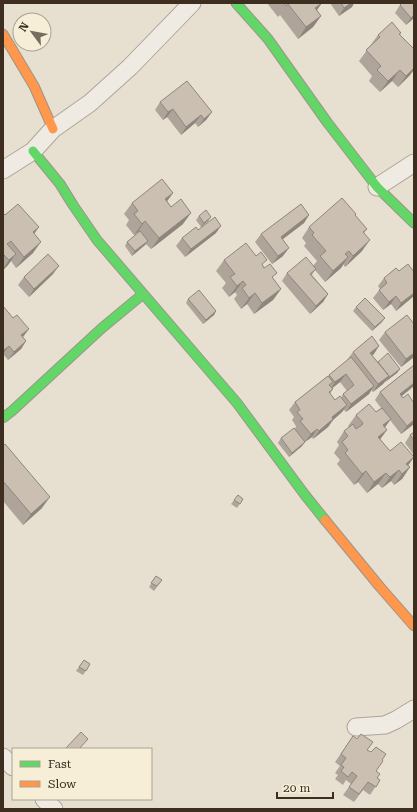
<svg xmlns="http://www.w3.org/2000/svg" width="417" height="812" viewBox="0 0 417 812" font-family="'Roboto Serif',serif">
<rect width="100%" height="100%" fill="#e7e0d1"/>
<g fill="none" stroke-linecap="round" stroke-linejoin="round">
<g stroke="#ada599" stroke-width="19">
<path id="street" d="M3 170 33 151 53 129 90 103 130 67 192 3
M377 187 414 163
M356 727 385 725 396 720 414 709
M3 757 13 767
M44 799 54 809"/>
</g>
<g stroke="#9c958a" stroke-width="11">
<path id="fast" d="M236 3 268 39 327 122 377 187 414 223
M33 151 60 184 73 205 97 240 237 403 305 495 325 520
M3 418 12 411 102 328 143 294"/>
</g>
<g stroke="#9c958a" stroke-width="11">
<path id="slow" d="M3 34 34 86 53 129
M325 520 380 587 414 626"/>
</g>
<use href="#street" stroke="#efebe3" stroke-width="17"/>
<use href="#fast" stroke="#63d668" stroke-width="9"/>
<use href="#slow" stroke="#ff974d" stroke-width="9"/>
</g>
<path fill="#afa499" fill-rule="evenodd" d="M267 3H322L317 10 321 16 313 27 298 39 280 15 278 17Z
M330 3H354L352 7 339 16Z
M400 5 414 18 406 25 395 13Z
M400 34 410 75 398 87 392 81 380 92 369 81 372 76 359 61 378 35Z
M160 102 212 112 206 120 198 127 195 123 181 135 167 117 163 120 155 110Z
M173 193 167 201 183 224 151 249 146 244 145 245 132 256 125 246 127 242 138 233V232L134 235 126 225 129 220 124 214 132 203Z
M3 213 5 215 39 227 34 234 33 253 16 268 11 261 8 265 3 270Z
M309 215 304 223 283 239V256L272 264 255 242 261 234Z
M199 216 211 217 208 221 201 227 196 220Z
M355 216 367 229 364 233 362 251 345 267 343 264 341 268 325 282 315 270 312 275 328 294 323 302 310 314 282 281 287 273 313 266 317 261 304 246 306 243 302 238 309 227Z
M216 233 185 257 176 246 182 238Z
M224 260 263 266 281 289 273 300 254 314 247 304 241 309 234 299 237 295 235 292 229 297 222 288 226 283 216 271Z
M53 274 29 297 18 285 24 277Z
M384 278 414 296 396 311 391 304 383 310 373 298 380 289 378 286Z
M188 299 216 311 214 315 203 324 186 303Z
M3 306 23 337 26 341 21 349 8 360 3 354Z
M356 307 382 322 372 331 353 311Z
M385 332 414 357 401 367 379 340Z
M353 352 374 354 372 355 378 362 400 369 397 373 385 382 383 384 373 392 371 390 369 394 346 412 344 410 341 413 333 420 328 427 313 439 312 437 305 442 302 446 289 457 278 443 281 438 295 429 296 426 292 420 294 417 289 410 295 402 348 360H347ZM340 382 347 391 343 394 341 398 335 400 330 394 333 389 332 388Z
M414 365V386L402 396 414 424 401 434 390 420 385 427 380 439 390 451 414 457 408 466 410 467 402 479 394 485 391 481 382 488 378 484 367 493 358 482 354 485 337 464 340 460 334 453 339 445 337 442 344 431 349 427 348 426 356 415 376 412 381 408 375 400 380 392Z
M414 432V455L405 443 410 435Z
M3 446 42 508 23 525 3 501Z
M238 495 243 499 237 508 231 504Z
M156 576 162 580 154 591 149 587Z
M84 660 90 664 83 675 76 671Z
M353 736 367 750 382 760 376 771 377 778 380 780 370 795 363 790 354 802 343 795 351 784 346 780 343 785 335 779 338 775 335 773 340 766 335 762Z"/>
<path fill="#8e867d" d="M322 3 314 14 315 8Z
M351 3H354L352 7 339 16 344 8Z
M414 15V18L406 25 411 18Z
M321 16 313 27 298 39 306 27Z
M414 68V70L410 75 398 87 406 76Z
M400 70 392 81 380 92 388 81Z
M173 109 167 117 163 120 168 112Z
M212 112 206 120 198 127 204 119Z
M201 115 195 123 181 135 186 127Z
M173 193 165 204V199Z
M191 213 183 224 151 249 159 238Z
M309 215 304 223 275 245 281 237Z
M211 217 208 221 201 227 204 223Z
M145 221 138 232 134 235 142 224Z
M221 226 216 233 185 257 191 249Z
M39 227 31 238 33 232Z
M370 240 362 251 345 267 353 256Z
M148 241 145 245 132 256 135 251Z
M41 242 33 253 16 268 24 257Z
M289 248 283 256 272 264 278 256Z
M16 254 8 265 3 270V269L9 260Z
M348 257 341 268 325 282 333 271Z
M59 266 53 274 29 297 34 289Z
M243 281 235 292 229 297 237 286Z
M281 289 273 300 254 314 262 303Z
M255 293 247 304 241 309 249 298Z
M414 293V296L396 311 401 303Z
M328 294 323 302 310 314 316 306Z
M396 296 391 304 383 310 389 302Z
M216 311 214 315 203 324 206 320Z
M385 318 382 322 372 331 375 327Z
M29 329 23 337 21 335Z
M26 341 21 349 8 360 14 352Z
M9 346 3 354V351Z
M379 346 374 354 365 361 370 353Z
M414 353V357L401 367 406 359Z
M400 369 397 373 385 382 388 378Z
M346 374 340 382 330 390 335 382Z
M389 376 383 384 373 392 378 384Z
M414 383V386L394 402 400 394Z
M374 386 369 394 346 412 351 404Z
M347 405 341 413 333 420 328 427 313 439 319 431 332 417Z
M391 419 383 430V425Z
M414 420V424L401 434 407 426Z
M317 429 312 437 305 442 311 434Z
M387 430 379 441 378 437Z
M305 442 302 446 289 457 292 453Z
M414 457 406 468V464Z
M410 467 402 479 394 485 402 474Z
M399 470 391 481 382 488 390 477Z
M366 471 358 482 354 485 362 474Z
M386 473 378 484 367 493 374 482Z
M50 497 42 508 23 525 31 514Z"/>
<path fill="#cbbfb2" stroke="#8e867d" d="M284 3H322L315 8 321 16 306 27 288 4 286 6Z
M341 3H351L344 8Z
M402 3H414V15L411 18 400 5Z
M392 22 401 33 399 34 414 49V68L406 76 400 70 388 81 377 70 381 66 366 50 380 37 378 35Z
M187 81 212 112 204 119 201 115 186 127 173 109 168 112 160 102Z
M162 179 173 193 165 199 171 207 181 199 191 213 159 238 145 221 142 224 134 214 138 211 132 203Z
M342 198 356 214 355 215 367 229 363 232 370 240 353 256 349 251 345 254 348 257 333 271 320 256 326 251 312 235 314 233 309 227Z
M18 204 39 227 33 232 41 242 24 257 11 241 7 244 16 254 9 260 3 254V213L5 215Z
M301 204 309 215 281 237 289 248 278 256 261 234Z
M206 210 211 217 204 223 199 216Z
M215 217 221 226 191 249 182 238 196 227 198 230Z
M140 231 148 241 135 251 127 242Z
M246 243 256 256 261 252 267 260 262 264 264 268 270 264 277 273 272 277 281 289 262 303 255 293 249 298 242 288 246 285 243 281 237 286 230 277 235 274 224 260Z
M48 254 59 266 34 289 24 277Z
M306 257 316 269 310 274 328 294 316 306 287 273Z
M408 264 414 272V293L401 303 396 296 389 302 379 290 387 283 384 278 396 268 399 271Z
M199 290 216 311 206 320 188 299Z
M365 298 385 318 375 327 356 307Z
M3 306 13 318 17 315 29 329 21 335 26 341 14 352 9 346 3 351Z
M407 315 414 324V353L406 359 385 332Z
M372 336 379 346 370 353 389 376 378 384 353 352Z
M388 353 400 369 388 378 389 376 378 362Z
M351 357 374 386 351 404 343 394 354 385 346 374 335 382 329 375Z
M414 365V383L400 394 403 398 408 394 413 402 414 401V420L407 426 380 392Z
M328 376 333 382 329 385 333 389 329 392 335 400 340 396 347 405 332 417 333 419 319 431 317 429 311 434 300 421 303 419 297 412 300 410 295 402Z
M369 404 376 412 382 408 391 419 383 425 387 430 378 437 390 451 401 442 414 457 406 464 410 467 402 474 399 470 390 477 386 473 374 482 366 471 362 474 345 453 348 450 342 442 348 436 344 431 353 424 356 429 362 425 363 423 356 415Z
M294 428 305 442 292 453 281 438Z
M414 432V440L410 435Z
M5 444 50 497 31 514 3 481V446Z
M238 495 243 499 240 504 234 500Z
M156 576 162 580 157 586 151 583Z
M84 660 90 664 86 671 79 667Z
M81 732 88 739 79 749H65Z
M361 734 373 742 367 750 371 752 376 747 386 754 382 760 383 761 376 771 380 774 377 778 380 780 376 787 368 782 359 794 349 787 357 776 352 772 348 777 341 771 344 767 341 765 346 758 341 754 353 736 357 739Z"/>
<rect width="417" height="812" fill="none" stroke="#3d2e20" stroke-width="8"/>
<rect x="12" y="748" width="140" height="52" fill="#f7eed8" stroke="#ada18e"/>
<rect x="20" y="761" width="20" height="6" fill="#63d668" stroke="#ada18e"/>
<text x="48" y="768" font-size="12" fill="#3d2e20">Fast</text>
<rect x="20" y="781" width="20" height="6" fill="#ff974d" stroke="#ada18e"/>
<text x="48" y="788" font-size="12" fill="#3d2e20">Slow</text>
<g transform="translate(32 32) rotate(302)"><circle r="19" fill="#f7eed8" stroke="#ada18e"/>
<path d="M0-3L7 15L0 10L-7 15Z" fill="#786c5e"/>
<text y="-6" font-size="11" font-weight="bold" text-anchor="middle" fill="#3d2e20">N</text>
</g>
<path d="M277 792v6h56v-6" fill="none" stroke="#3d2e20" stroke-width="2"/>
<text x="283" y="792" font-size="12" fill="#3d2e20" stroke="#f7eed8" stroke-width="3" paint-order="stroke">20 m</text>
</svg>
